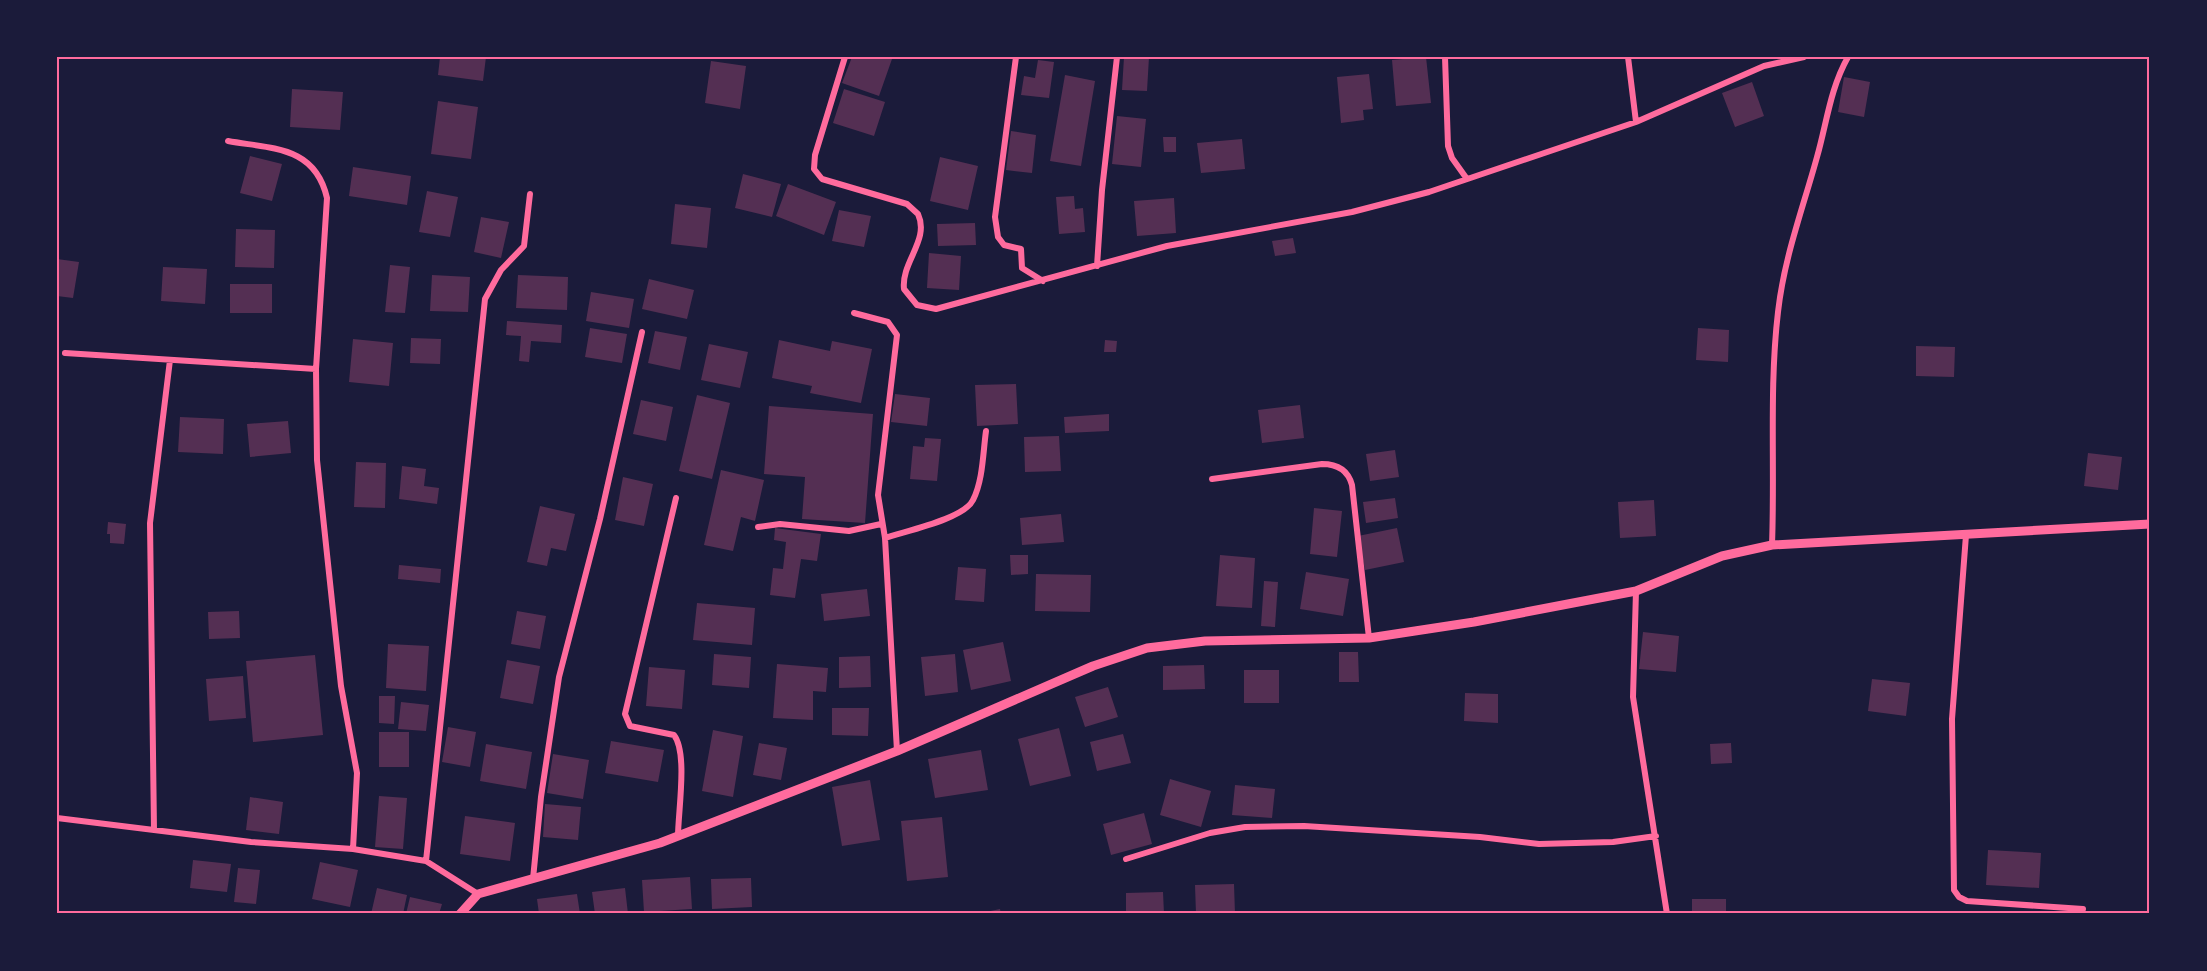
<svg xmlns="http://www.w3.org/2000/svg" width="2207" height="971" viewBox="0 0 2207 971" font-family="Raleway,sans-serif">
<rect width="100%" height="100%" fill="#1b1b3a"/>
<path fill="#542f53" d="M440 57H486L483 81 438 75Z
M852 57 892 59 879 96 842 83Z
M1124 57H1149L1147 91 1122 90Z
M1426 57 1431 103 1396 106 1392 60Z
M1038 60 1054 62 1049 98 1021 95 1024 76 1035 78Z
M711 61 746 66 740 109 705 103Z
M1369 74 1373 109 1363 110 1364 120 1341 123 1337 77Z
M1065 75 1095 81 1081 166 1050 161Z
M1844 77 1870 82 1864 117 1838 112Z
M1752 82 1764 116 1735 127 1722 93Z
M292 89 343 92 340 130 290 127Z
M844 89 885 102 874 136 833 123Z
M438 101 478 107 471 159 431 154Z
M1117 116 1146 119 1141 167 1112 164Z
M1011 131 1036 135 1032 173 1006 170Z
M1163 137H1176V152H1164Z
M1242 139 1245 169 1201 173 1197 143Z
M250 156 282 164 272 201 240 193Z
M940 157 978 166 968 210 930 201Z
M353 167 411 176 407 205 349 196Z
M743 174 781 184 772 217 735 208Z
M788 184 836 202 824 235 776 216Z
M427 191 458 197 450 237 419 232Z
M1074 196 1075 209 1083 208 1085 232 1059 234 1056 197Z
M1174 198 1176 233 1137 236 1134 201Z
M675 204 711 208 707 248 671 244Z
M839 210 871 216 864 247 832 241Z
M481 217 509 222 501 258 474 252Z
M975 223 976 245 938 246 937 224Z
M236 229 275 230 274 268 235 267Z
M1293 238 1296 253 1275 256 1272 241Z
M929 253 961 256 959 290 927 288Z
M57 259 79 262 73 298 57 296Z
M390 265 410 267 405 313 385 312Z
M163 267 207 269 205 304 161 301Z
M432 275 470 277 468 312 430 311Z
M518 275 568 277 567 310 516 308Z
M649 279 694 290 687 319 642 309Z
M230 284H272V313H230Z
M591 292 634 299 629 328 586 321Z
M507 321 562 325 561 343 531 341 529 362 519 361 521 336 506 335Z
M590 328 627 334 622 363 585 357Z
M1698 328 1729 330 1728 362 1696 360Z
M655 331 687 337 680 370 648 363Z
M411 338 441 339 440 364 410 363Z
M353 339 393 343 389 386 349 382Z
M779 340 830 351 832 341 872 349 861 403 810 393 812 386 772 378Z
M1105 340 1117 341 1116 352H1104Z
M709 344 748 352 740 388 701 380Z
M1916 346 1955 347 1954 377 1916 376Z
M1016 384 1018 424 977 426 975 385Z
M895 394 930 398 927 426 891 422Z
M697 395 730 403 712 479 679 471Z
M641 400 673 407 666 441 633 434Z
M1300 405 1304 438 1262 443 1258 410Z
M769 406 873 414 865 523 802 519 805 477 764 474Z
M1109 414V431L1065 433 1064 417Z
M180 417 224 419 223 454 178 452Z
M288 421 291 453 250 457 247 424Z
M1059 436 1061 471 1025 472 1024 437Z
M925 438 941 439 937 481 910 479 913 446 924 447Z
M1395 450 1399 477 1370 481 1366 454Z
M2088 453 2122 457 2118 490 2084 486Z
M356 462 386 463 385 508 354 507Z
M402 466 426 469 424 486 439 488 437 504 399 499Z
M721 470 764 480 755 521 741 517 733 551 704 545Z
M623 477 653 484 644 526 615 520Z
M1395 498 1398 518 1366 523 1363 502Z
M1654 500 1656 536 1620 538 1618 502Z
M540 506 575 514 566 551 551 548 547 566 527 562Z
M1314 508 1342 511 1337 557 1310 554Z
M1061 514 1064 542 1022 545 1020 518Z
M108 522 126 524 124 544 110 543V534H107Z
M775 528 821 534 817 561 801 559 795 598 770 595 773 568 783 569 786 542 774 540Z
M1397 528 1404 562 1365 570 1358 536Z
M1010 555H1028V574L1011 575Z
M1220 555 1255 558 1252 608 1216 606Z
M399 565 441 569 440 583 398 579Z
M958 567 986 569 984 602 955 600Z
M1306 572 1349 579 1343 616 1300 609Z
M1036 574 1091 575 1090 612 1035 611Z
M1264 581 1278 582 1275 627 1261 626Z
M867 589 870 616 824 621 821 594Z
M697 603 755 608 752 645 693 640Z
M239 611 240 638 209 639 208 612Z
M517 611 546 616 540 649 511 644Z
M1643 632 1679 636 1676 672 1639 669Z
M1003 642 1011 681 971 690 963 650Z
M388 644 429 646 426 691 386 688Z
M1339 652H1358L1359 682H1339Z
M714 654 751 657 749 688 712 685Z
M955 654 958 692 925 696 921 657Z
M315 655 323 735 253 742 246 661Z
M870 656 871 687 839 688V657Z
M507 660 540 666 533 704 500 698Z
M777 664 828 668 826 692 813 691V720L773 718Z
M1204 665 1205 689 1163 690V666Z
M649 667 685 670 682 709 646 706Z
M1244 670H1279V703H1244Z
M243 676 246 718 209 721 206 679Z
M1872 679 1910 683 1906 716 1868 711Z
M1108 687 1118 717 1085 727 1075 697Z
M1465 693 1498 694V723L1464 721Z
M379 696H395L394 724 379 723Z
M401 702 429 705 426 731 398 729Z
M832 708H869L868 736 832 735Z
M448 727 476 732 470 767 442 762Z
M1059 728 1071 776 1030 786 1018 739Z
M713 730 743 736 733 797 702 791Z
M379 732H409V767H379Z
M1123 734 1131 763 1097 771 1090 742Z
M611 741 664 750 658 782 605 773Z
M759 743 787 748 781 780 753 775Z
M1731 743 1732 763 1711 764 1710 744Z
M486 744 532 752 526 789 480 781Z
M981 750 988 790 935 798 928 759Z
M553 754 589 760 583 799 547 793Z
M1170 779 1211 791 1201 827 1160 815Z
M870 780 880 840 842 846 832 787Z
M1235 785 1275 789 1272 818 1232 815Z
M379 796 407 798 403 849 375 847Z
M250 797 283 802 279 834 246 830Z
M545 804 581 807 578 840 543 837Z
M1144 813 1152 844 1111 855 1103 824Z
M465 816 515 823 510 861 460 854Z
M942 817 948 877 907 881 901 821Z
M1988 850 2041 853 2039 888 1986 885Z
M193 860 231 864 227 892 190 888Z
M320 862 358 870 350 907 312 899Z
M238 868 260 870 256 904 234 902Z
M690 877 692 909 644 912 642 880Z
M751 878 752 907 712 909 711 879Z
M1234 884 1235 914H1196L1195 885Z
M377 888 407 895 403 914H371Z
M625 888 628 914H595L592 892Z
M1163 892 1164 914H1126V893Z
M577 894 580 914H539L537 899Z
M410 897 442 904 439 914H406Z
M1692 899H1726V914H1692Z
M1000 909 1001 914H981V913Z"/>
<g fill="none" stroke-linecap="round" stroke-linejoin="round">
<path stroke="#ff6b9d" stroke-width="6" d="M845 57 815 155 814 169 822 179 907 204 918 214C930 240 901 262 904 289L917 305 936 309 1167 246 1352 212 1429 192 1636 122 1764 66 1804 57
M1016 57 995 217 998 237 1004 245 1021 249 1022 268 1043 281
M1445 57 1448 146 1452 158 1467 179
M1628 57 1636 122
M228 141C273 149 315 146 327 198L316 369 317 460 341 686 357 773 353 849
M1097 266 1102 190 1117 57
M854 313 888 322 897 335 878 495 885 538 897 751
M65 353 316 369
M1212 479 1322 464C1337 464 1348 470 1352 485L1369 638
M676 498 625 714 630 726 674 735C688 753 678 812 678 836
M758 527 780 524 849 531 881 524
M1966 535 1952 719 1954 890 1959 897 1967 901 2083 909
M885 538C905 531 964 519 973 500 983 481 983 452 986 431
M1772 545C1775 467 1769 388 1778 312 1784 258 1803 208 1817 157 1827 122 1830 89 1848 57
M1636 591 1633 697 1667 914
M57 818 251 842 353 849 426 861 478 894
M154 830 150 523 170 360
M1126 859 1210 833 1245 827 1304 826 1480 837 1539 844 1613 842 1656 836
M426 861 485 299 501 270 524 246 530 194
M533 879 541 797 559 677 600 519 642 332"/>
<path stroke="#ff6b9d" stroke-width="9" d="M460 914 478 894 660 843 897 751 1093 666 1147 648 1205 641 1369 638 1474 622 1636 591 1722 556 1772 545 2150 524"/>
</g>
<rect width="2207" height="971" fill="none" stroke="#1b1b3a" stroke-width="117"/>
<rect x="58" y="58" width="2090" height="854" fill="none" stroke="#ff6b9d" stroke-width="2"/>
</svg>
